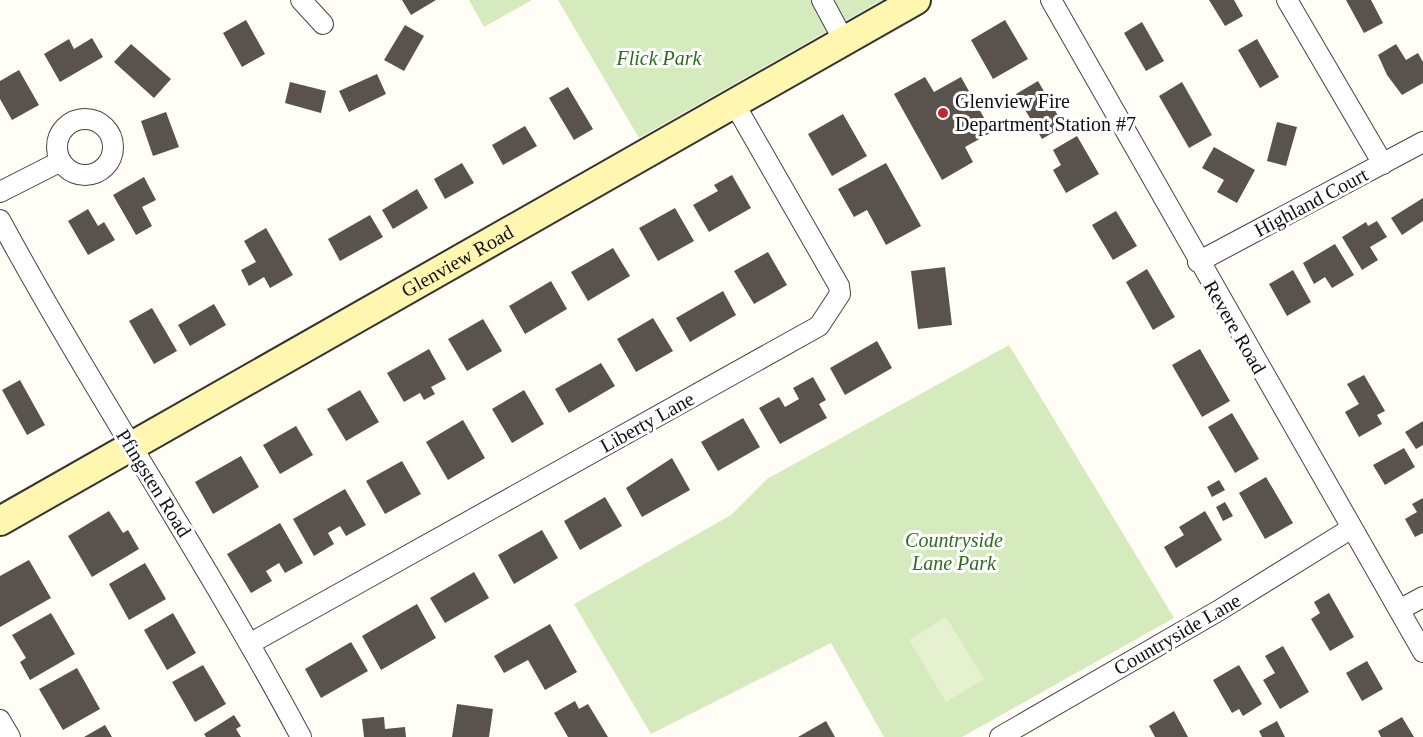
<svg xmlns="http://www.w3.org/2000/svg" width="1423" height="737" viewBox="0 0 1423 737" font-family="'Times New Roman',serif">
<rect width="100%" height="100%" fill="#fffdf5"/>
<path fill="#d5ebbd" d="M469 0H532L484 27Z
M558 0H882L639 138Z
M1009 345 1174 618 962 737H884L831 643 651 734 574 604 731 515 767 479Z"/>
<path fill="#e6f2cf" d="M946 617 984 679 946 702 909 640Z"/>
<path fill="#5a524d" d="M402 0H436L411 15Z
M1209 0H1234L1243 16 1225 26Z
M1346 0H1371L1383 23 1364 33Z
M246 20 265 54 242 67 223 33Z
M1005 20 1028 59 993 79 971 40Z
M1142 22 1164 61 1146 71 1124 33Z
M405 25 424 36 404 71 384 60Z
M92 38 103 57 60 82 44 54 69 39 74 49Z
M1257 39 1279 77 1260 88 1238 50Z
M131 44 171 79 154 98 114 62Z
M1396 44 1406 60 1418 53 1423 62V83L1402 95 1387 75 1378 55Z
M19 70 39 105 12 120 0 99V81Z
M377 74 386 94 349 112 339 91Z
M925 77 934 92 961 77 992 132 965 147 973 162 942 180 894 94Z
M1038 81 1064 126 1042 139 1016 94Z
M290 82 326 91 321 113 285 103Z
M1182 82 1212 135 1189 148 1159 96Z
M568 87 593 129 574 140 549 98Z
M166 112 179 147 153 156 141 121Z
M843 114 867 156 832 176 808 134Z
M1277 122 1297 127 1286 166 1267 161Z
M525 126 537 146 503 165 492 145Z
M1077 136 1099 174 1066 193 1053 170 1061 165 1053 150Z
M1214 147 1255 170 1237 203 1217 192 1224 180 1202 168Z
M462 163 474 183 445 199 434 179Z
M886 163 921 226 886 245 867 210 854 217 838 189Z
M732 175 751 208 709 232 693 205 718 191 714 185Z
M144 177 156 200 142 207 152 226 136 235 113 195Z
M417 189 428 208 393 229 382 210Z
M1423 198V221L1402 235 1391 218Z
M675 208 694 241 658 261 639 228Z
M88 209 98 226 104 222 115 240 88 255 68 221Z
M1116 211 1137 246 1113 260 1092 225Z
M370 215 383 237 340 261 328 239Z
M1377 221 1387 237 1370 247 1378 260 1362 270 1342 237 1366 222 1368 226Z
M266 228 293 275 270 288 264 277 249 286 241 270 256 262 244 241Z
M1335 244 1354 275 1332 288 1325 277 1314 284 1303 263Z
M613 248 630 276 588 301 571 272Z
M768 252 787 285 754 304 734 271Z
M945 267 952 325 918 329 911 271Z
M1147 269 1175 317 1153 330 1126 282Z
M1293 270 1311 302 1287 316 1269 284Z
M551 281 567 309 525 334 509 306Z
M723 291 736 315 690 342 676 318Z
M214 304 226 325 190 346 178 325Z
M152 308 177 351 154 364 129 321Z
M653 318 673 351 636 372 617 339Z
M483 319 502 351 467 371 448 339Z
M877 341 892 368 845 395 830 368Z
M429 349 446 379 431 387 435 394 424 400 420 393 404 402 387 373Z
M1200 349 1230 401 1202 417 1172 365Z
M601 363 615 386 569 413 555 389Z
M1364 375 1385 411 1377 415 1382 424 1359 437 1345 412 1359 404 1347 384Z
M813 377 826 400 819 404 827 418 780 444 759 408 779 397 785 407 799 399 793 388Z
M20 380 45 425 27 435 2 390Z
M360 390 379 422 346 441 327 409Z
M524 390 544 424 512 443 492 409Z
M1232 413 1259 459 1235 473 1208 427Z
M743 418 760 447 718 471 701 442Z
M463 420 485 458 448 480 426 442Z
M1423 421V445L1416 449 1405 432Z
M296 426 313 455 280 474 263 445Z
M1404 448 1415 467 1385 485 1373 465Z
M241 456 259 487 213 514 195 482Z
M672 458 690 490 642 517 626 488Z
M402 461 421 494 385 514 366 481Z
M1266 477 1293 523 1265 539 1239 493Z
M1219 480 1225 490 1212 497 1207 487Z
M345 489 366 525 346 536 340 526 328 533 334 544 314 556 293 519Z
M605 497 622 526 580 550 564 521Z
M1423 498V533L1415 537 1405 519 1417 512 1412 504Z
M1225 502 1233 516 1223 521 1216 507Z
M109 511 123 533 128 530 139 549 92 577 68 536Z
M1205 511 1222 540 1176 568 1164 547 1184 535 1179 527Z
M280 523 303 563 285 573 279 563 266 571 272 581 251 593 227 554Z
M542 530 558 558 514 584 498 555Z
M29 560 51 598 0 627V576Z
M145 563 166 599 129 620 109 584Z
M474 572 489 598 445 623 430 598Z
M1329 593 1354 637 1330 651 1311 619 1320 613 1314 602Z
M417 604 436 638 381 670 362 636Z
M51 613 75 654 30 680 20 662 26 658 12 635Z
M173 613 196 653 167 670 144 630Z
M550 624 577 672 545 690 528 660 504 673 494 656Z
M351 642 368 671 321 698 305 669Z
M1283 646 1309 692 1280 709 1263 680 1275 673 1265 656Z
M1367 661 1383 689 1362 701 1346 673Z
M203 665 226 704 195 722 172 682Z
M1239 665 1262 704 1243 716 1239 709 1232 713 1213 680Z
M77 668 100 709 63 730 39 689Z
M575 701 579 709 588 704 608 737H568L554 713Z
M457 704 493 709 489 737H452Z
M1174 711 1188 737H1155L1149 726Z
M234 715 241 726 236 729 241 737H206L204 734Z
M384 717 385 729 405 727 406 737H364L362 719Z
M1402 717 1414 737H1381L1378 731Z
M826 721 835 737H798Z
M1277 721 1285 737H1262L1259 731Z
M105 725 112 737H84Z"/>
<g fill="none" stroke-linecap="round" stroke-linejoin="round">
<g stroke="#444" stroke-width="22">
<path id="minor" d="M301 0 323 24
M822 0 844 41
M1051 0 1423 652
M1287 0 1383 164
M57 147a28 28 0 1 1 56 0a28 28 0 1 1-56 0Z
M0 192 61 161
M0 220C95 395 207 561 301 737
M1198 262 1423 142
M1399 610 1423 597
M251 643 819 326 840 294 839 286 734 103
M0 720 10 737
M1000 737 1218 611 1352 528"/>
</g>
<g stroke="#333" stroke-width="32">
<g id="secondary">
<path id="s1" d="M0 521 916 0"/>
</g>
</g>
<use href="#minor" stroke="#fff" stroke-width="20"/>
<use href="#secondary" stroke="#fff6b0" stroke-width="28"/>
</g>
<circle fill="#c4262e" stroke="#fff" stroke-width="2" cx="943" cy="113" r="6"/>
<g text-anchor="middle" dominant-baseline="central" stroke-width="6" stroke-linejoin="round" paint-order="stroke">
<g font-size="20" font-style="italic" fill="#2f6b1f" stroke="#fff">
<text x="659" y="58">Flick Park</text>
<text x="954" y="540">Countryside<tspan x="954" dy="23">Lane Park</tspan></text>
</g>
<g font-size="20" fill="#111" stroke="#fff" text-anchor="start">
<text x="955" y="101">Glenview Fire<tspan x="955" dy="23">Department Station #7</tspan></text>
</g>
<g font-size="20" fill="#111" stroke="#fff">
<text transform="translate(1311 202) rotate(-28)">Highland Court</text>
<text stroke="none"><textPath href="#s1" startOffset="526">Glenview Road</textPath></text>
<text transform="translate(1235 327) rotate(60)">Revere Road</text>
<text transform="translate(647 422) rotate(-29)">Liberty Lane</text>
<text transform="translate(154 483) rotate(58)">Pfingsten Road</text>
<text transform="translate(1177 634) rotate(-30)">Countryside Lane</text>
</g>
</g>
</svg>
